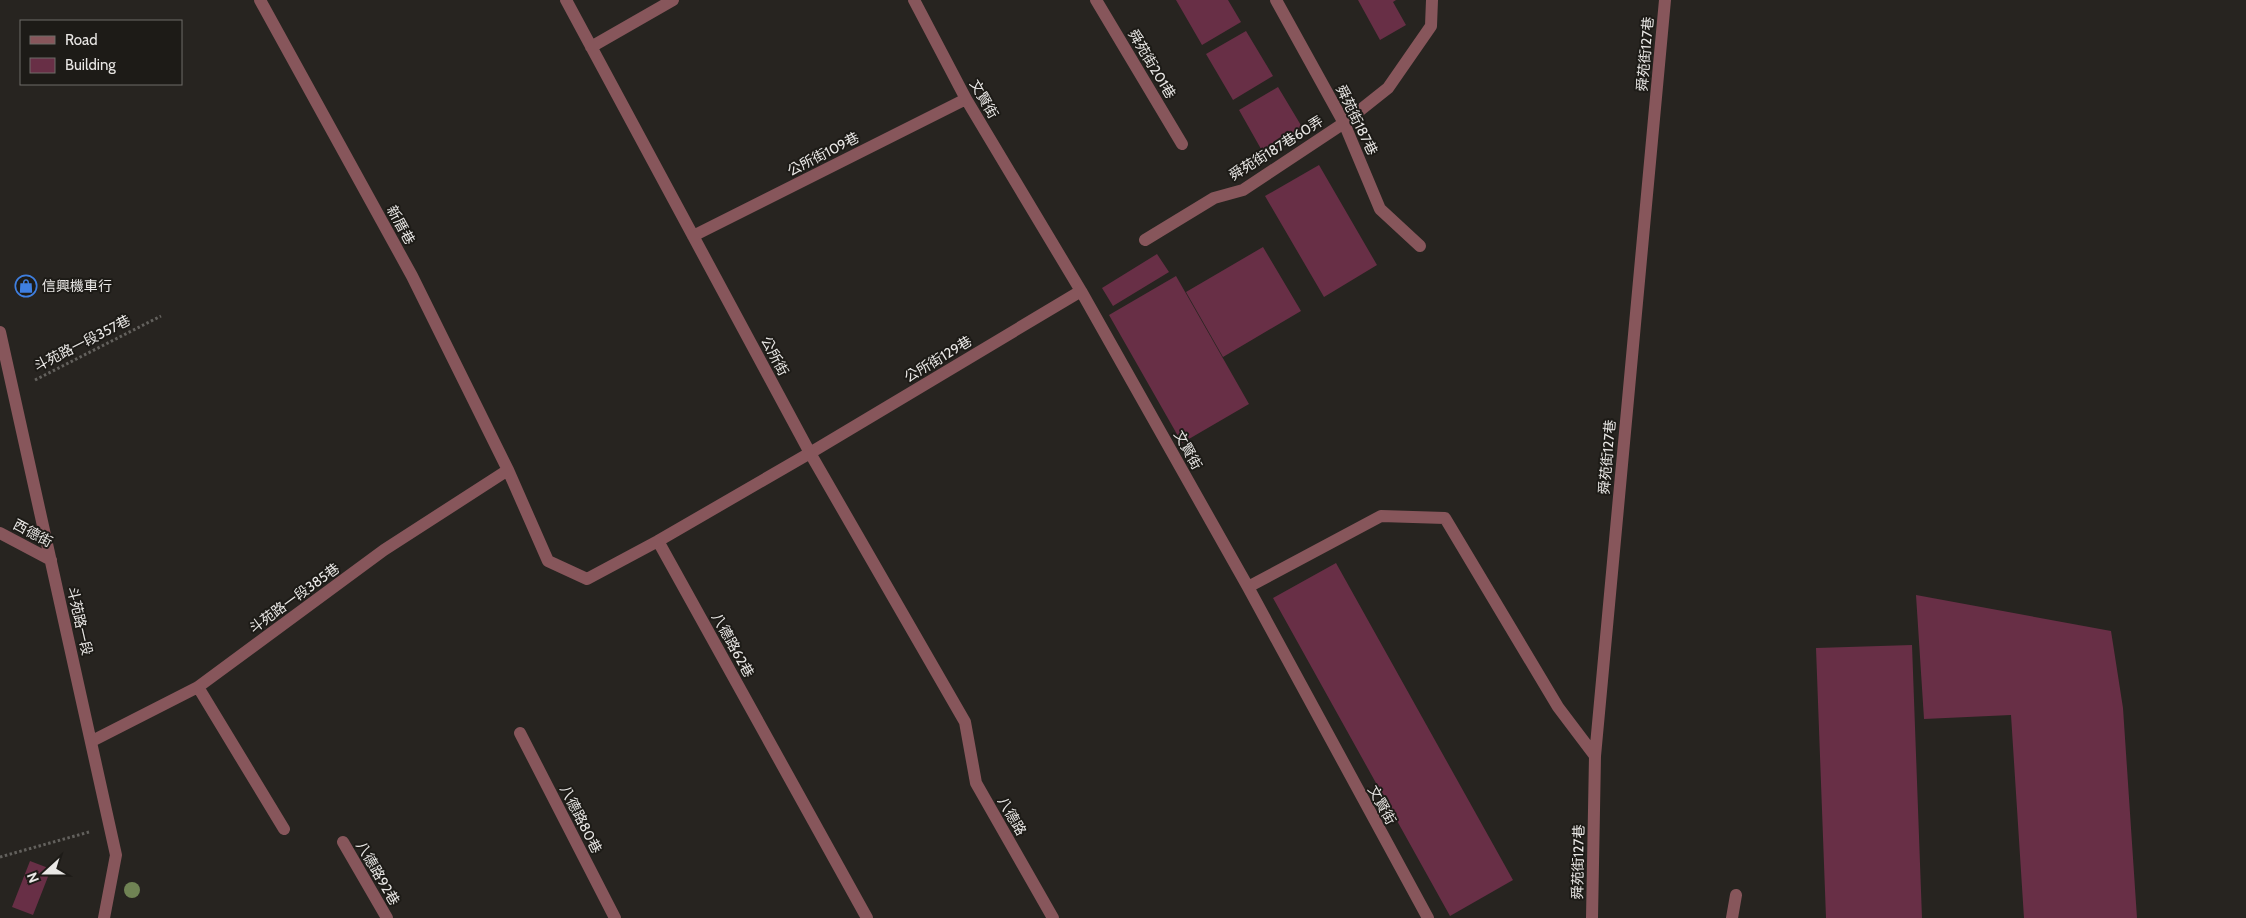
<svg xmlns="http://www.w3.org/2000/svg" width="2246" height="918" viewBox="0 0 2246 918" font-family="Cabin,'Noto Sans TC',sans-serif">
<rect width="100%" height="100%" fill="#272420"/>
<path fill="#682f46" d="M1176 0H1228L1241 22 1202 45Z
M1358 0H1396L1393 2 1406 25 1380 40Z
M1246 31 1273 76 1233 100 1206 54Z
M1278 87 1305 132 1265 156 1239 110Z
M1319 165 1377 265 1324 297 1265 196Z
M1263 247 1301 311 1223 357 1186 292Z
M1157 254 1169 272 1113 306 1102 288Z
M1176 276 1249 404 1182 443 1109 315Z
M1336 563 1513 880 1450 916 1273 598Z
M1916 595 2111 631 2123 708 2137 918H2024L2011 715 1924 719Z
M1912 645 1922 918H1826L1816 648Z
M30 861 51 869 33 915 12 907Z"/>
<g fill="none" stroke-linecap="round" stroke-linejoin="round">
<path stroke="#63615d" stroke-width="3" stroke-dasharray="2.5 2.5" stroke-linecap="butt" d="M35 380 161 316
M0 857 89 832"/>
<path stroke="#87565b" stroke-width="12" d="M260 0 412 276 508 470 548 561 587 579 658 541
M566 0 810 453 965 722 976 783 1053 918
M914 0 966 99 1081 291 1248 587 1428 918
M1096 0 1182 144
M1276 0 1344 123 1380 209 1420 246
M591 47 673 0
M693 236 966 99
M1145 240 1214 198 1243 190 1344 123 1388 88 1431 26 1432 0
M0 332 116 855 104 918
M0 533 51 560
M1248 587 1381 516 1445 518 1558 707 1595 756
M198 687 284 829
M520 733 615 918
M92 741 198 687 384 550 508 470
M343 842 387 918
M867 918 658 541 810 453 1081 291
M1592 918 1595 756 1665 0
M1732 918 1736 895"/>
</g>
<circle fill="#708354" cx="132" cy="890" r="8"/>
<defs>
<g id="shop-ring" transform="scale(1.125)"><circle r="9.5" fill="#1d1b17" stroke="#3f7fe0" stroke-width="1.5"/><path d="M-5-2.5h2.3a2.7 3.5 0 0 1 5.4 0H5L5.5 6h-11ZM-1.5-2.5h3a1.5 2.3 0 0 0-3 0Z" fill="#3f7fe0"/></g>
</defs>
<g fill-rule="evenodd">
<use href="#shop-ring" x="26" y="286"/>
</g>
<g text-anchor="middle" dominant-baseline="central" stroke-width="4" stroke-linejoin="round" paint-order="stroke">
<g font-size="14" fill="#e9e7e5" stroke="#1d1b17">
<text transform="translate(1645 54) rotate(-85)">舜苑街127巷</text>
<text transform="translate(1152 64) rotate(59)">舜苑街201巷</text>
<text transform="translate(984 99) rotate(60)">文賢街</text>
<text transform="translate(1357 120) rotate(64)">舜苑街187巷</text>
<text transform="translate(1276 148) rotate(-32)">舜苑街187巷60弄</text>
<text transform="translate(823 154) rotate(-27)">公所街109巷</text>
<text transform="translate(401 225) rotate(61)">新厝巷</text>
<text transform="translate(82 343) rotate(-27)">斗苑路一段357巷</text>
<text transform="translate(775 356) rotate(62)">公所街</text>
<text transform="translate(938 359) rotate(-31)">公所街129巷</text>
<text transform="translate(1188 450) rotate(61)">文賢街</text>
<text transform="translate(1607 457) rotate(-85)">舜苑街127巷</text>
<text transform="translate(33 533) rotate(28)">西德街</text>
<text transform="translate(294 598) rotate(-36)">斗苑路一段385巷</text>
<text transform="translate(80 621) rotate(77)">斗苑路一段</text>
<text transform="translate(733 645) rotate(61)">八德路62巷</text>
<text transform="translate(1382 805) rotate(61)">文賢街</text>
<text transform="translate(1012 816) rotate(60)">八德路</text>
<text transform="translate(581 819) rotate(63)">八德路80巷</text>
<text transform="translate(1578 862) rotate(-89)">舜苑街127巷</text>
<text transform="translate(378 873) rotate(60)">八德路92巷</text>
</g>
<g font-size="14" fill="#e9e7e5" stroke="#1d1b17" text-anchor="start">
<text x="42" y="286">信興機車行</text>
</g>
</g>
<rect x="20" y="20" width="162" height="65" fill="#1d1b17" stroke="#6f6d69"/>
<rect x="30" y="36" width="25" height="8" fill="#87565b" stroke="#6f6d69"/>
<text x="65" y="45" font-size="15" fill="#e9e7e5">Road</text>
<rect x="30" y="58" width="25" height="15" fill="#682f46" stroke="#6f6d69"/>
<text x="65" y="70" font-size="15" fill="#e9e7e5">Building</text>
<g transform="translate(45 873) rotate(249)" stroke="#1d1b17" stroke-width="4" paint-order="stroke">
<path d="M0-4L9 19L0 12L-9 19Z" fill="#e9e7e5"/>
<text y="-8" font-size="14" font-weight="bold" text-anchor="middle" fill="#e9e7e5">N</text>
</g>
</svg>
